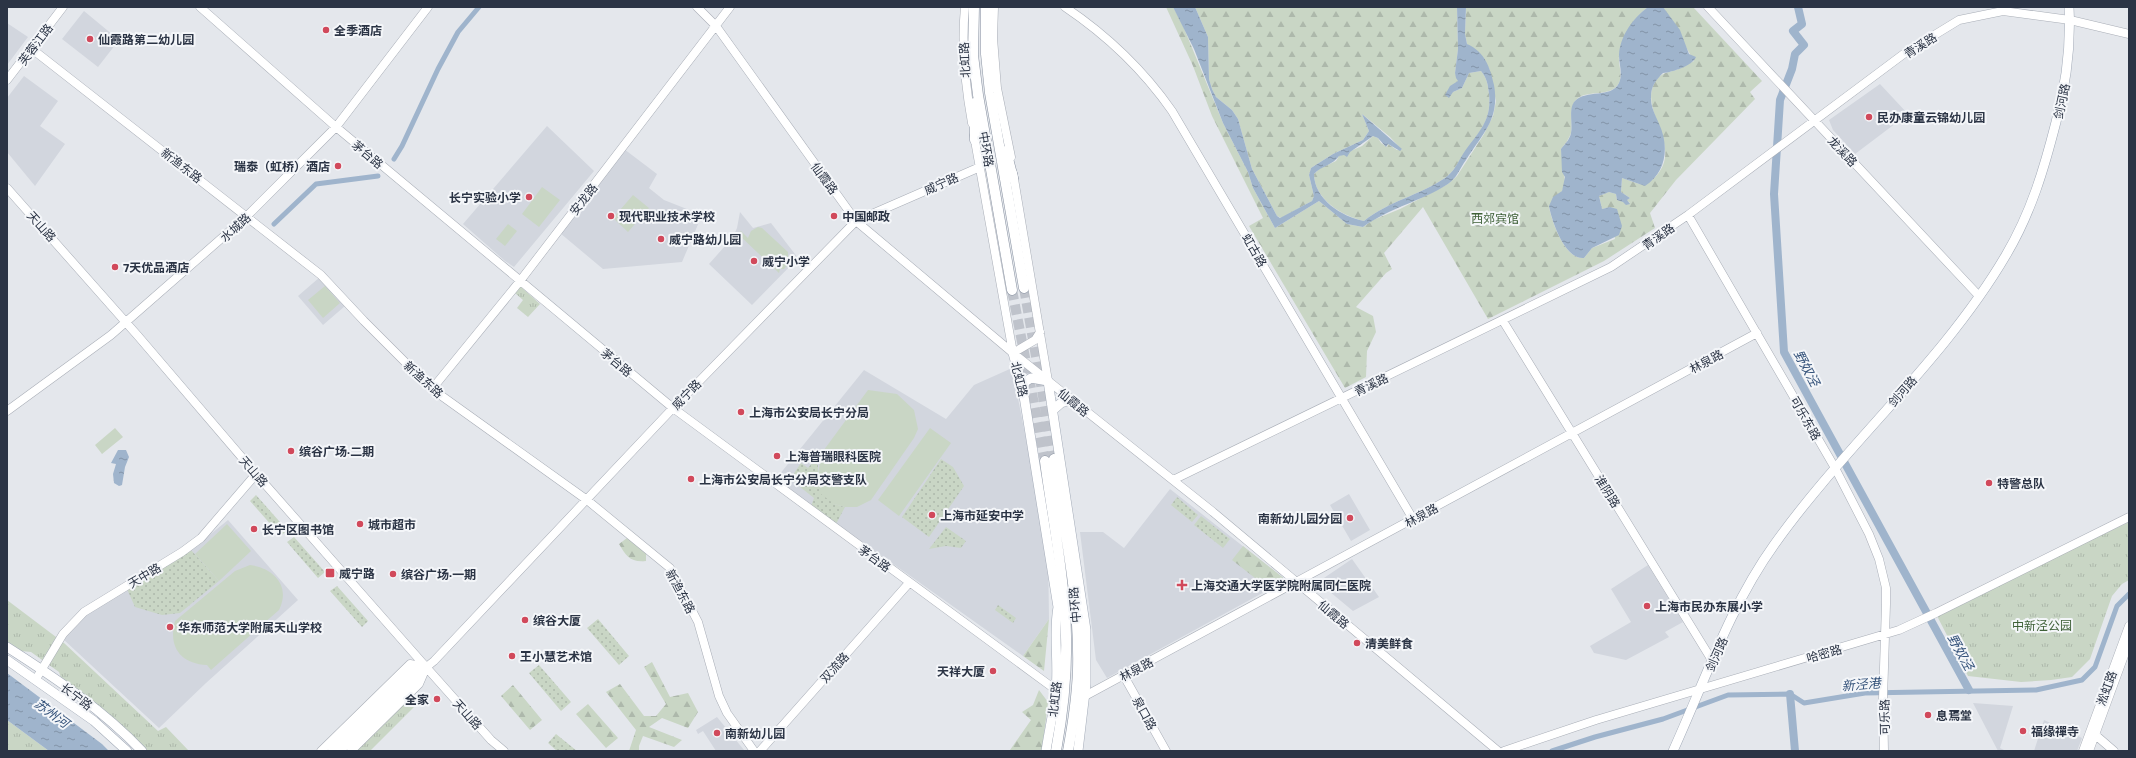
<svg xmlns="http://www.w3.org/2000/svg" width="2136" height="758" viewBox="0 0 2136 758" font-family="'Exo 2','Noto Sans SC',sans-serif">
<defs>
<pattern id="grass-dots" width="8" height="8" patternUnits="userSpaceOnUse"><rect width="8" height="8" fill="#c9d6c5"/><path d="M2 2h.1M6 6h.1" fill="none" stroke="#adb8ab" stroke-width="1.8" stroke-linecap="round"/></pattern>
<pattern id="forest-firs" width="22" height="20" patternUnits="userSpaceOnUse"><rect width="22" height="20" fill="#c9d6c5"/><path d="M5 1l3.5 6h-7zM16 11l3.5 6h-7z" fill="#adb8ab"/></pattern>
<pattern id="park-tufts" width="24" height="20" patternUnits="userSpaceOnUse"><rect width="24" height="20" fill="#c9d6c5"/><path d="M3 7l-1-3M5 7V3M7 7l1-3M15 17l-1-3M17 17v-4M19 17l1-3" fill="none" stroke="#adb8ab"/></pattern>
<pattern id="water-ripples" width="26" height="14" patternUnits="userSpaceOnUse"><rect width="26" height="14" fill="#9fb4cc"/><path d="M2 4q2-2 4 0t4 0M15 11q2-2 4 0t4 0" fill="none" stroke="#8293a7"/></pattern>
</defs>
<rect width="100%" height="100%" fill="#e4e7ec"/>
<path fill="#d2d6de" d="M84 11 119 40 98 67 62 39Z
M7 23 28 37 7 65Z
M24 76 58 101 40 126 65 144 35 186 7 152V98Z
M1880 84 1908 114 1855 154 1833 130 1829 120Z
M547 126 594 171 514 267 505 261 463 224Z
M624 149 657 174 649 188 664 200 702 215 682 262 603 269 560 233Z
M740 212 753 228 771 223 798 258 752 305 709 264 733 237 737 228Z
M320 277 345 306 323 325 298 296Z
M1012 368 1048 551 1049 619 1023 656 775 480 864 370 946 419 974 385Z
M1170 489 1286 580 1107 678 1096 660 1080 532H1103L1124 548Z
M1349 494 1370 530 1351 541 1330 505Z
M228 520 298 600 206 683 159 728 63 639 82 616 191 550Z
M1352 559 1379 597 1353 611 1318 582Z
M1648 565 1683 622 1665 632 1669 637 1626 660 1594 653 1590 646 1631 622 1611 589Z
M1973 703 2013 706 2000 748 2006 751H1998Z
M717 717 744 750V751H716L703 731 698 734 696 730Z
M2044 720 2082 738 2077 751H2034Z"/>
<path fill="url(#grass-dots)" d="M941 459 953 467 964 486 929 537 902 517Z
M813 462 818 465V476L834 504 845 507 836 524 811 506 814 498 790 479 801 463 808 468Z
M256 495 287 530 281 536 250 501Z
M1177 497 1198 515 1192 522 1171 505Z
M1201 516 1230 539 1223 548 1194 525Z
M946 527 966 541 961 548 946 546 929 549Z
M294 537 325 572 318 578 287 542Z
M191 550 219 581 180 613 162 615 135 607 127 589Z
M337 586 368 621 362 627 330 591Z
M998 605 1016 618 1013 623 995 610Z
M598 619 629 656 619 665 587 628Z
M539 665 571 702 561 711 529 673Z
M556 734 577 751H557L548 743Z"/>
<path fill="url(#forest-firs)" d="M1166 7H1173L1181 21 1223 123 1248 172 1253 188 1275 228 1319 201 1347 224 1363 227 1373 220 1400 209 1448 184 1457 176 1484 134 1493 116 1496 101 1489 68 1467 44 1465 34 1466 7H1648C1633 19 1622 36 1619 56 1618 65 1623 74 1619 83 1611 98 1588 89 1577 99 1568 107 1573 122 1571 133 1569 139 1565 144 1561 149L1565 182 1562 191 1549 207C1552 222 1565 260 1584 258L1592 248 1615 239 1610 207 1602 209 1599 196 1609 192 1616 194 1617 200 1630 203 1626 200 1630 198 1621 192 1622 178C1638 183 1644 190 1657 175 1683 144 1638 111 1655 82 1661 71 1671 73 1681 68 1686 66 1689 63 1694 61L1663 7H1693L1762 81 1750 92 1755 99 1676 180 1650 213 1655 228 1604 261 1488 319 1423 207 1384 253 1392 269 1386 273 1356 307 1373 316 1376 332 1367 351 1366 377 1345 388 1249 226 1263 218 1212 116 1193 66Z
M1195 7H1457L1458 49 1455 73 1459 81 1453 92 1462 88 1469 73 1481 71C1487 78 1488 85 1489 94 1492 122 1478 133 1464 154 1458 162 1454 172 1445 178 1420 195 1387 202 1364 221 1342 216 1314 199 1314 174L1319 169 1336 161 1339 156 1362 146 1373 136 1378 138 1381 143 1387 147 1388 144 1397 150H1402L1390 137 1362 114 1369 131 1363 140 1333 154 1311 168 1309 175 1314 196 1312 201 1281 218 1277 216 1252 169 1238 119 1232 110 1216 97 1212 89 1209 79 1208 37Z
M627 538 646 552V561C631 563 626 556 619 544Z
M1243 546 1286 580 1269 589 1232 560Z
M1049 619 1044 671 1023 656Z
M652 662 670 697 688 693 698 712 688 728 662 718 649 727 682 740 674 747 643 736 639 746V751H629L636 730 606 692 620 684 644 716H656L666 704 644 667Z
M513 685 542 720 530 730 501 696Z
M1039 690 1048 702 1042 751H1011L1010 750 1031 720 1022 712 1033 705Z
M588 704 618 738 606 748 576 714Z"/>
<path fill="url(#park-tufts)" d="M520 286 540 304 528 317 517 308 523 300 515 293Z
M2129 522V580L2122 584 2112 596 2090 659 2072 677 2051 680 2021 682 1968 676 1936 614Z
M7 600 64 643 158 731 166 727 189 751H148L86 696 61 678 59 672 31 652 21 651 7 643Z
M410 697 417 704 370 751H355Z
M7 720 49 751H7Z"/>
<path fill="#c9d6c5" d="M542 187 560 200 539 227 522 214Z
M633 195 649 208 628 232 613 218Z
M508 224 517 231 505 246 496 239Z
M758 227 762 228 788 252V264L784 269H780L779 273 738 234 741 231 748 238 751 231Z
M325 286 340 303 323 318 308 300Z
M868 390 897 394 914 410 918 429 914 438 871 500 857 507H845L834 504 821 494 818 476 821 454Z
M115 428 123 437 102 454 95 445Z
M930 428 951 443 899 516 878 500Z
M227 524 251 551 219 581 195 554Z
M250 565C274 568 291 586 279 610L211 670 207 665C180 664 168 646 175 621L235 571Z"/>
<path fill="url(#water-ripples)" d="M1173 7H1195L1208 37 1209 79 1212 89 1216 97 1232 110 1238 119 1252 169 1277 216 1280 218 1312 201 1314 196 1309 175 1311 168 1333 154 1363 140 1369 131 1362 114 1402 149 1400 151 1388 144 1386 147 1378 138 1373 136 1350 152 1347 157 1344 155 1339 156C1333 165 1321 166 1314 174 1314 199 1342 217 1364 221 1387 202 1420 195 1445 178 1454 172 1458 162 1463 154 1478 132 1492 122 1489 94 1488 85 1487 78 1481 71L1469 73 1462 88 1453 92 1449 98 1445 95 1450 86 1458 81 1456 78 1455 73 1458 49 1457 7H1466L1465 34 1467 44C1485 52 1490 67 1494 85 1500 119 1483 133 1466 160 1460 168 1457 178 1448 184 1422 201 1389 208 1363 227L1347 224 1319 201 1275 228 1253 188 1248 172 1223 123 1194 49Z
M1648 7H1663L1680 30 1689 54 1696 57C1692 66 1673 72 1663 73 1656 80 1651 86 1651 97 1650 110 1660 122 1663 135 1668 155 1663 174 1645 186L1622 178 1621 192 1630 198 1627 200 1630 204 1626 205 1623 202 1617 200 1616 194 1609 192 1599 196 1602 209 1610 207 1617 209 1622 226 1619 235 1592 248 1584 258C1565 260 1552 222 1549 206L1553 197 1562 191 1565 177 1562 172 1561 149C1565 144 1570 139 1571 133 1573 124 1568 108 1575 101 1586 89 1611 99 1619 83 1623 74 1619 64 1619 55 1620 36 1633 18 1648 7Z
M118 450H126L129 457 125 467 122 485 119 486 114 483 113 474 116 464 111 463Z
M7 673 102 744 109 751H49L7 720Z"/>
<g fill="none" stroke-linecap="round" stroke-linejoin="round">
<path stroke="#9fb4cc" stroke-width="5" d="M394 159 402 146 438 69 458 32 479 7
M274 224 316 184 378 176
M1552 751 1595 737 1663 719 1728 695 1790 694 1804 703 1865 693 2036 690 2082 680 2095 667 2117 606 2129 594"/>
<path stroke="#9fb4cc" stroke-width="8" d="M1798 7 1802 24 1793 31 1804 45 1795 54 1792 69 1780 100 1774 194 1784 352 1969 690
M1790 694 1795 751"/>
<path stroke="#bfc3cb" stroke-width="10" stroke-dasharray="10 5" stroke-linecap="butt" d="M1024 288 1054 459
M1012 290 1045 461"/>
<g stroke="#a9aeb7" stroke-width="9">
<path id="secondary" d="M200 7 336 127 673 408 1056 690
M697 7 716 26 856 221 1013 353 1213 512 1498 751
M965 7C961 47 965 84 972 123
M994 7 993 38 997 88 1011 157
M1065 7C1108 36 1142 68 1172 111L1413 519
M1708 7 1979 296
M32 49 321 275 364 321 432 389 587 500 670 568 698 622 719 696 727 713 754 751
M7 80 63 7
M974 135 1013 353 1035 340 1040 332
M1013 173 1048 381
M7 188 138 336 256 474 426 667 491 740 504 751
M1688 215 1835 468 1869 534 1879 559 1886 588V604L1883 699 1884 751
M1503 321 1713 662
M432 389 520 281 730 7
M7 411 111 335 247 216 336 127 428 7
M1173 480 1611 267 1688 215 1905 53 1959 20 2003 11 2070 20 2129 34
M1124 676 1166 751
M36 679 63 634 84 612 182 552 201 538 256 474
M1085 696 1757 333
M2092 732 2114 751
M321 751 410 664 426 667
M332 751 414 669 423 668
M340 751 419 673 434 661 673 408 856 221 980 167
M351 751 419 684 425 670
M760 751 909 583
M1504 751 1596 720 1899 630 1936 613 2129 517
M2083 751 2129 626
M2089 751 2129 642"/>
</g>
<g stroke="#a3abb8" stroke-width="10">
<path id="primary" d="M1013 353 1023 390 1058 607C1053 634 1059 662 1056 690 1054 710 1049 731 1046 751
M1023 390 1025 382 1031 378 1048 381 1086 630V684L1078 751
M1053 410 1061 403 1071 400
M7 647C54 677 103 710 142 751
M7 660 94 721 127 751
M1673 751C1704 683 1730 606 1774 545 1844 446 1944 361 2006 255 2031 213 2044 169 2056 122 2066 85 2071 46 2069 7"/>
</g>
<g stroke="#8b94a3" stroke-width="11">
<path id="highway" d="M974 7 973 55 978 95 1012 290
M986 7V54L990 93 1024 288
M974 103 975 140
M1006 151 1013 178
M1054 459C1064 528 1080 600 1078 670 1077 697 1073 724 1068 751
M1045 461C1051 507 1060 553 1064 600 1069 650 1065 702 1056 751"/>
</g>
<use href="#secondary" stroke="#fff" stroke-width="8"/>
<use href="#primary" stroke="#fff" stroke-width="9"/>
<use href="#highway" stroke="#fff" stroke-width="10"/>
</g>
<g fill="#d1495b" stroke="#f4f6f9" stroke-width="1.5">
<circle cx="326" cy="30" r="4"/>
<circle cx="90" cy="39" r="4"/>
<circle cx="1869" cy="117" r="4"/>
<circle cx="338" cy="166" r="4"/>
<circle cx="529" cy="197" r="4"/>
<circle cx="611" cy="216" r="4"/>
<circle cx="834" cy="216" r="4"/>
<circle cx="661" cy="239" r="4"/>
<circle cx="754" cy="261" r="4"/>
<circle cx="115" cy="267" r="4"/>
<circle cx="741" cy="412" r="4"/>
<circle cx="291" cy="451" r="4"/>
<circle cx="777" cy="456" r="4"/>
<circle cx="691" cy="479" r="4"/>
<circle cx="1989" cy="483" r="4"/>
<circle cx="932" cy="515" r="4"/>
<circle cx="1350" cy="518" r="4"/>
<circle cx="360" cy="524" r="4"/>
<circle cx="254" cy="529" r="4"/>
<rect x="325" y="568" width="10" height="10" rx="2"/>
<circle cx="393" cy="574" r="4"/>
<path d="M1180 579h4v4h4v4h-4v4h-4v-4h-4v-4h4z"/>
<circle cx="1647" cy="606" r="4"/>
<circle cx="525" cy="620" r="4"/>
<circle cx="170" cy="627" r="4"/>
<circle cx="1357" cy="643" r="4"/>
<circle cx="512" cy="656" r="4"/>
<circle cx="993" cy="671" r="4"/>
<circle cx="437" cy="699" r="4"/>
<circle cx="1928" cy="715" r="4"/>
<circle cx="2023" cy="731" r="4"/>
<circle cx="717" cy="733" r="4"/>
</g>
<g text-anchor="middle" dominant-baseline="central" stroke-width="4" stroke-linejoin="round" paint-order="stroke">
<g font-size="12" font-weight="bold" fill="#2b3445" stroke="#f4f6f9" text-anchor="start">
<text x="334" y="30">全季酒店</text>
<text x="98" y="39">仙霞路第二幼儿园</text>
<text x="1877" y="117">民办康童云锦幼儿园</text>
<text x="330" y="166" text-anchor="end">瑞泰（虹桥）酒店</text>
<text x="521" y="197" text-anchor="end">长宁实验小学</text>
<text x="619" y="216">现代职业技术学校</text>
<text x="842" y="216">中国邮政</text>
<text x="669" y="239">威宁路幼儿园</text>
<text x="762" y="261">威宁小学</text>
<text x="123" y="267">7天优品酒店</text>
<text x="749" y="412">上海市公安局长宁分局</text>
<text x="299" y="451">缤谷广场·二期</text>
<text x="785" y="456">上海普瑞眼科医院</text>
<text x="699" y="479">上海市公安局长宁分局交警支队</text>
<text x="1997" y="483">特警总队</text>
<text x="940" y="515">上海市延安中学</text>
<text x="1342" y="518" text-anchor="end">南新幼儿园分园</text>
<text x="368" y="524">城市超市</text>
<text x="262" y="529">长宁区图书馆</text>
<text x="339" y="573">威宁路</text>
<text x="401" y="574">缤谷广场·一期</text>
<text x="1191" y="585">上海交通大学医学院附属同仁医院</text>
<text x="1655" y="606">上海市民办东展小学</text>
<text x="533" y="620">缤谷大厦</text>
<text x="178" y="627">华东师范大学附属天山学校</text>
<text x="1365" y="643">清美鲜食</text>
<text x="520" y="656">王小慧艺术馆</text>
<text x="985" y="671" text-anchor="end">天祥大厦</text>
<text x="429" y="699" text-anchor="end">全家</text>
<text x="1936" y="715">息焉堂</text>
<text x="2031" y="731">福缘禪寺</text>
<text x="725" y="733">南新幼儿园</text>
</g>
<g font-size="12" fill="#2b3445" stroke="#f4f6f9">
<text transform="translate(35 44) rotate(-53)">芙蓉江路</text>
<text transform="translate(1920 45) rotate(-32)">青溪路</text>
<text transform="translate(964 60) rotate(-93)">北虹路</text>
<text transform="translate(2061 101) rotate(-78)">剑河路</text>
<text transform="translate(987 149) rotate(80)">中环路</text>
<text transform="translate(1843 151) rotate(47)">龙溪路</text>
<text transform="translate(368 154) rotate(40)">茅台路</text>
<text transform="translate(182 165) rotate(38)">新渔东路</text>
<text transform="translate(825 178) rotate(54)">仙霞路</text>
<text transform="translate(941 183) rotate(-24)">威宁路</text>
<text transform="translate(583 199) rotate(-52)">安龙路</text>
<text transform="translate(42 226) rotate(48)">天山路</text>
<text transform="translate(235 227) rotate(-42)">水城路</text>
<text transform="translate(1658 236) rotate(-35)">青溪路</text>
<text transform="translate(1255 250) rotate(60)">虹古路</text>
<text transform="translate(1706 361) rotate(-28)">林泉路</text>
<text transform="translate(617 362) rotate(40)">茅台路</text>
<text transform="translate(424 379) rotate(42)">新渔东路</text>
<text transform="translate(1020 379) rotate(76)">北虹路</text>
<text transform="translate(1371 384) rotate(-25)">青溪路</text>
<text transform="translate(1902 391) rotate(-49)">剑河路</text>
<text transform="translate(686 394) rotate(-46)">威宁路</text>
<text transform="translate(1074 402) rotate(39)">仙霞路</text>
<text transform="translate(1806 418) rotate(60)">可乐东路</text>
<text transform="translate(254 471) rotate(49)">天山路</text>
<text transform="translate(1608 491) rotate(58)">淮阴路</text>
<text transform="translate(1421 515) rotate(-29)">林泉路</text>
<text transform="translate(875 558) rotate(36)">茅台路</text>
<text transform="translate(144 575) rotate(-31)">天中路</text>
<text transform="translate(681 591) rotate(62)">新渔东路</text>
<text transform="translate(1074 605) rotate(-95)">中环路</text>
<text transform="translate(1334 614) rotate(40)">仙霞路</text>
<text transform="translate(1824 653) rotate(-16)">哈密路</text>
<text transform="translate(1716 654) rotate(-66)">剑河路</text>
<text transform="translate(834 667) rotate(-48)">双流路</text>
<text transform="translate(1136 669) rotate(-28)">林泉路</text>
<text transform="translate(2106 688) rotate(-70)">淞虹路</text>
<text transform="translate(77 696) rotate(37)">长宁路</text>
<text transform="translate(1054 699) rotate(-83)">北虹路</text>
<text transform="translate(1145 713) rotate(61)">泉口路</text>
<text transform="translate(468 714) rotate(48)">天山路</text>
<text transform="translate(1884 717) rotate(-91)">可乐路</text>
</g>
<g font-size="12" fill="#3f6138" stroke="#f4f6f9">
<text x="1495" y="218">西郊宾馆</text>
<text x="2042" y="625">中新泾公园</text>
</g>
<g font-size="13" font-style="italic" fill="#34527a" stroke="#f4f6f9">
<text transform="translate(1807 368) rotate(62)">野奴泾</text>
<text transform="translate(1961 652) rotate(61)">野奴泾</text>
<text transform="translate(1861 684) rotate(-5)">新泾港</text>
<text transform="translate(52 713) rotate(36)">苏州河</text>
</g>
</g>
<rect width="2136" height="758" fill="none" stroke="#2b3445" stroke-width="16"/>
</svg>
